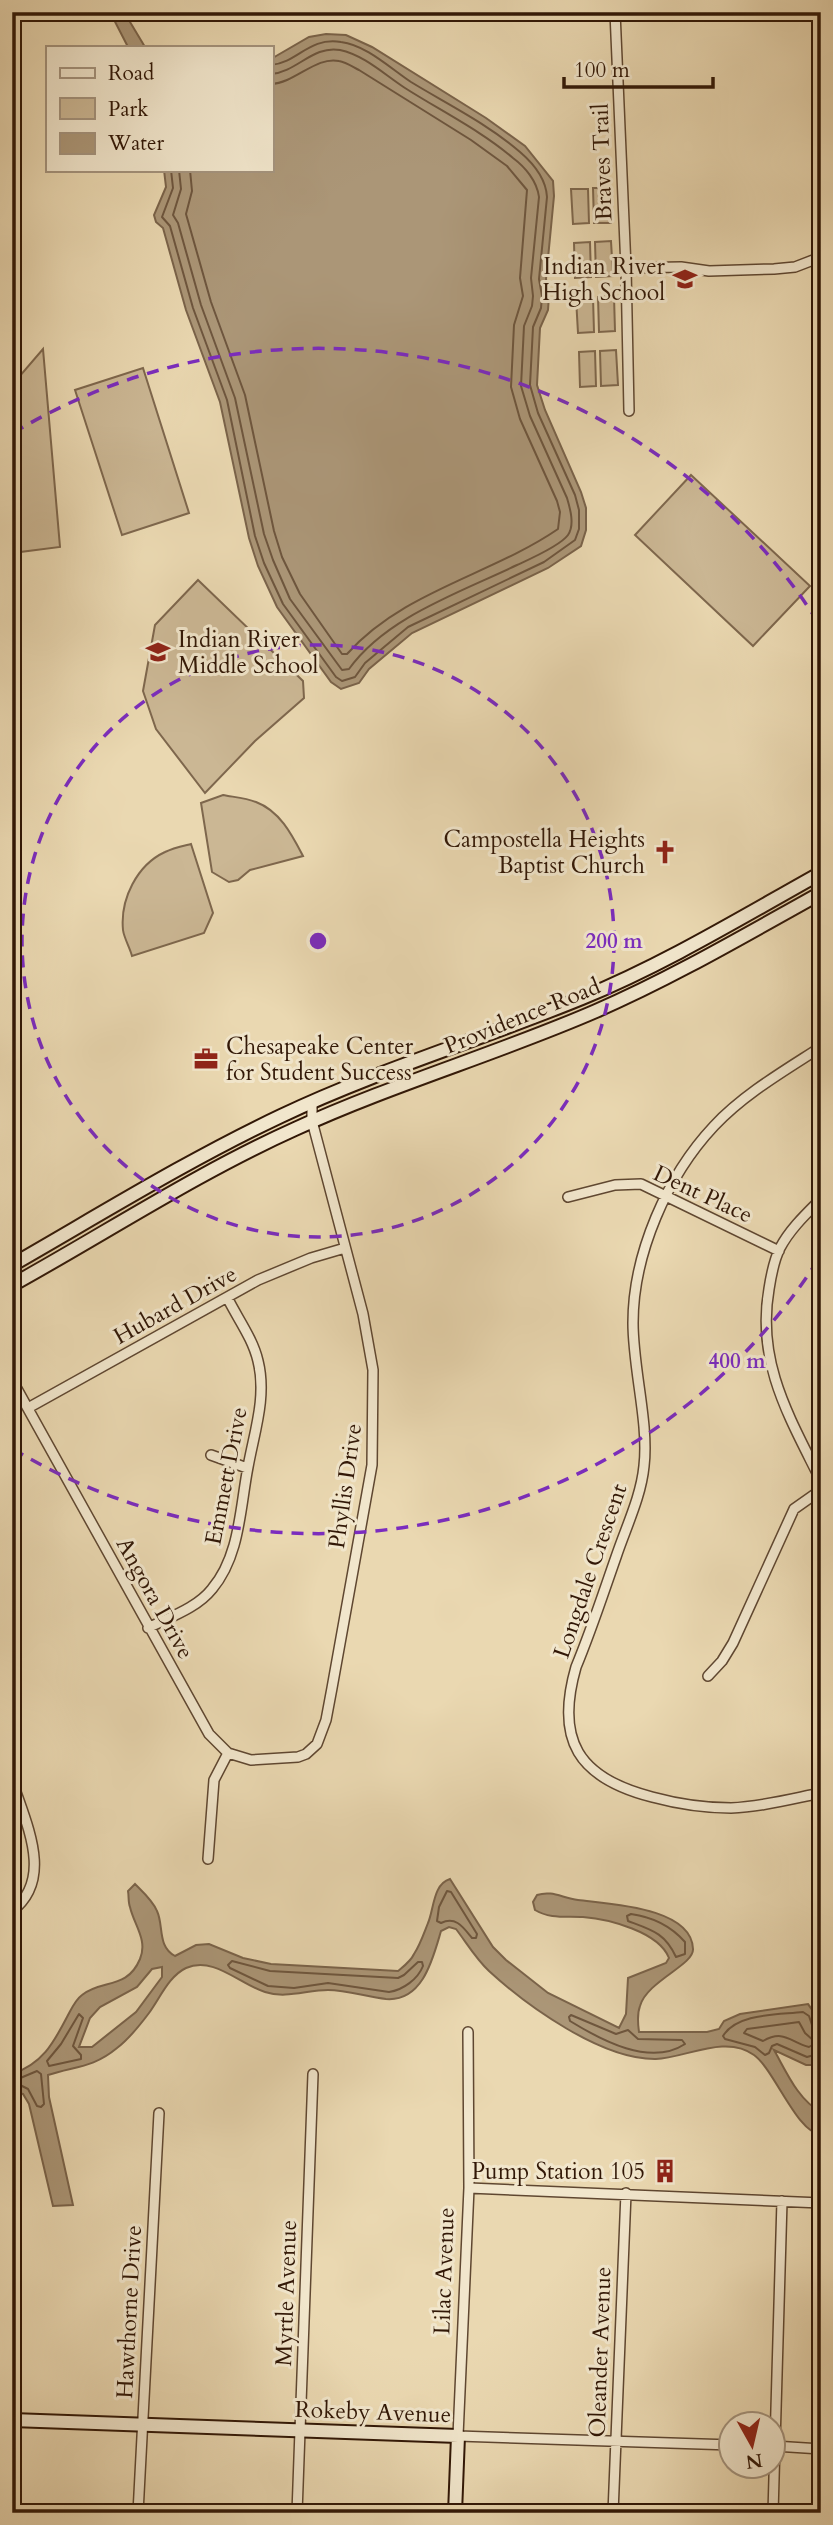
<svg xmlns="http://www.w3.org/2000/svg" width="833" height="2525" viewBox="0 0 833 2525" font-family="Cardo,serif">
<rect width="100%" height="100%" fill="#ead8b1"/>
<filter id="stains"><feTurbulence type="fractalNoise" baseFrequency=".00286" numOctaves="4"/><feColorMatrix values="0 0 0 0 .2 0 0 0 0 .09 0 0 0 0 .02 0 0 0 .5 -.17"/></filter>
<radialGradient id="worn" r=".72"><stop offset=".6" stop-color="#630" stop-opacity="0"/><stop offset="1" stop-color="#630" stop-opacity=".3"/></radialGradient>
<path fill="#cbb794" stroke="#7e674d" stroke-width="2" d="M593 188H609L611 223H594Z
M571 189H588L589 223 573 224Z
M611 241 613 276 596 277 595 242Z
M590 242 591 277 575 278 574 243Z
M614 296 615 331 599 332 598 297Z
M593 297 594 332 578 333 576 298Z
M43 349 60 547 12 553V385Z
M616 350 618 385 601 386 600 351Z
M595 351 596 386 580 387 579 352Z
M143 368 189 513 122 535 75 390Z
M691 475 810 586 753 646 635 535Z
M198 580 303 681 304 698 255 741 205 793 156 729 143 691 155 625Z
M223 795C233 797 246 798 256 802 280 811 292 835 303 856L250 870 238 880 229 882 212 872 201 803Z
M191 844 213 913 204 933 132 956C130 948 124 938 123 930 120 899 137 865 165 852 173 848 183 846 191 844Z"/>
<path fill="#ab9677" stroke="#7a634a" stroke-width="2" fill-rule="evenodd" d="M110 12H124L145 47H128Z
M326 34 346 35 372 47 486 118 525 146 553 181 554 196 546 279 549 295 548 310 540 328 537 385 545 410 581 492 586 508V530L581 546 548 568 412 633 369 669 359 683 341 689 331 682 277 607 258 566 249 538 220 402 186 310 163 228 156 222 154 215 166 187 164 170H271V59L309 37Z
M450 1879 493 1947 506 1960 548 1993 619 2028 626 2014 628 1978 666 1963 669 1958C659 1932 609 1919 583 1917 566 1916 550 1919 535 1910L533 1902 537 1895C552 1890 562 1898 578 1900 608 1904 692 1907 693 1949 694 1965 647 1981 640 2006 637 2014 638 2025 639 2032H707L719 2029 724 2021 740 2014 808 2004C821 2020 821 2039 819 2059L811 2065H806L774 2050C786 2071 798 2100 821 2112V2134C798 2135 774 2069 754 2055 726 2034 685 2058 656 2059 602 2060 527 2006 489 1971 476 1959 466 1942 456 1929L449 1927 441 1931C433 1958 423 2002 386 1999 367 1997 347 1990 328 1990 307 1990 286 1999 265 1992 239 1984 214 1956 186 1968 169 1976 160 1998 149 2013 140 2025 129 2039 117 2048 93 2068 75 2066 48 2075L49 2097 73 2205 53 2206 29 2104 23 2094 12 2092V2074C42 2064 53 2044 67 2017 71 2010 75 2000 82 1995 102 1979 127 1990 140 1959 148 1940 134 1925 130 1907 128 1902 129 1896 128 1891L135 1884C143 1892 153 1901 157 1911 164 1926 157 1946 175 1956L196 1945 209 1944 243 1958 271 1964 398 1971C404 1966 411 1961 414 1954 420 1945 424 1933 428 1923 434 1909 433 1884 450 1879ZM162 1967V1977L136 2012 92 2047H79L90 2018 100 2007 137 1987 152 1969Z"/>
<g fill="none" stroke-linecap="round" stroke-linejoin="round">
<path stroke="#6e563e" stroke-width="2" d="M171 170 173 188 162 217 170 226 193 308 227 400 255 536 264 563 283 604 336 677 342 681 355 677 365 663 408 627 544 562 575 540 579 529V510L575 495 538 413 530 385 533 327 541 308 542 296 539 279 547 197C546 178 534 164 520 152 488 124 447 104 411 82 390 68 366 45 341 42 308 37 299 62 271 65
M179 170 181 189 173 215 178 223 201 305 235 398 264 534 273 560 290 599 342 670 349 669C386 617 461 592 517 565 530 559 560 546 568 535 575 525 570 508 567 498L530 416 521 386 524 326 532 306 533 296 531 278 539 197C537 181 525 167 513 158 480 130 441 111 405 88 385 75 364 55 340 50 313 45 297 72 271 74
M190 170 192 191 186 214 211 302 245 395 274 531 282 557 300 594 342 654H347C403 591 491 575 558 529L560 512 557 501 520 419 511 387 514 325 523 296 520 278 527 190 507 166 471 140 359 70C353 67 346 62 339 61 316 56 295 83 271 84
M447 1891 451 1892 477 1934 476 1938H472C463 1927 456 1916 441 1923L437 1921 439 1907Z
M631 1914C653 1917 670 1925 685 1942V1954L676 1957C665 1933 652 1930 628 1921L627 1916Z
M418 1962H422L423 1966C418 1979 403 1990 389 1992L328 1983 294 1988 268 1986 230 1968 228 1965 232 1961 270 1971 398 1978 404 1975Z
M79 2014 83 2018 73 2046 81 2055V2059L49 2066 47 2061 61 2044Z
M571 2015 616 2034 628 2030 638 2039 682 2040 685 2044C650 2067 601 2040 570 2021L569 2017Z
M799 2022 805 2033 814 2041V2044L809 2047C790 2042 784 2029 763 2041L744 2033 747 2029Z
M821 2031 813 2028 809 2016 803 2012C778 2015 737 2013 723 2036L725 2039 755 2047 765 2055 769 2053 772 2046 777 2044 807 2057 821 2053
M37 2071 41 2074 44 2104 41 2107 37 2106 28 2089 16 2083 18 2079Z"/>
<g stroke="#5f4731" stroke-width="12">
<path id="street" d="M615 12 626 268 629 411
M626 268 681 267 709 271 774 269 795 267 821 257
M821 1047C784 1071 744 1094 714 1126 667 1176 633 1254 633 1323 633 1369 649 1423 644 1466 641 1497 626 1527 616 1557 603 1594 591 1631 576 1667 555 1740 578 1778 652 1797 678 1804 704 1808 731 1808 761 1807 791 1799 821 1793
M568 1197 615 1185 641 1184 779 1251
M821 1199C806 1214 790 1229 780 1248 774 1260 771 1276 769 1289 756 1363 790 1418 821 1481
M12 1380 209 1734 228 1753 251 1760 298 1757 306 1754 317 1744 326 1720 332 1688 372 1465 373 1370 363 1314 312 1121V1102
M28 1408 258 1280 311 1258 345 1248
M211 1455 247 1468
M148 1628C170 1617 197 1608 212 1589 240 1556 240 1508 248 1467 254 1433 267 1397 258 1361 253 1339 238 1319 228 1299
M708 1676 722 1661 733 1643 794 1509 821 1490
M12 1780C25 1822 55 1878 12 1911
M208 1859 214 1780 228 1753
M468 2032 469 2188 458 2436 732 2445
M469 2188 821 2203
M774 2446 821 2449
M138 2513 159 2113
M297 2513 313 2074
M613 2513 626 2193
M773 2513 782 2201"/>
</g>
<g stroke="#311706" stroke-width="16">
<path id="secondary" d="M12 1265C101 1214 188 1160 281 1116 378 1070 482 1039 582 998 665 964 742 917 821 873
M12 1285C106 1233 197 1173 295 1129 393 1084 497 1054 596 1011 674 977 747 934 821 893
M12 2420 458 2436 455 2513"/>
</g>
<use href="#street" stroke="#f1e6cc" stroke-width="9"/>
<use href="#secondary" stroke="#f1e6cc" stroke-width="12"/>
</g>
<g fill="none" stroke="#7b2cbf" stroke-width="3.5" stroke-dasharray="12 9">
<circle cx="318" cy="941" r="296"/>
<path d="M818 1260A593 593 0 0 1 13 1449M13 433A593 593 0 0 1 818 622"/>
</g>
<defs>
<g id="school-bare" transform="scale(1.89)"><path d="M0-5L7-2L0 1L-7-2ZM-4 1L0 2.5L4 1V4Q0 6-4 4Z" fill="#8f2418" stroke="#f1e6cc" stroke-width="2.5" paint-order="stroke"/></g>
<g id="church-bare" transform="scale(1.89)"><path d="M-1.2-6h2.4v3.5h3.3v2.4h-3.3V6h-2.4V-.1h-3.3v-2.4h3.3Z" fill="#8f2418" stroke="#f1e6cc" stroke-width="2.5" paint-order="stroke"/></g>
<g id="office-bare" transform="scale(1.89)"><path d="M-6-3h4V-5.5h4V-3h4V5H-6ZM-1-4.5V-3h2v-1.5ZM-6 0V1H6V0Z" fill="#8f2418" stroke="#f1e6cc" stroke-width="2.5" paint-order="stroke"/></g>
<g id="building-bare" transform="scale(1.89)"><path d="M-4-6H4V6H1V3H-1V6H-4ZM-2.5-4.3h1.7v1.8h-1.7ZM.8-4.3h1.7v1.8H.8ZM-2.5-1h1.7V.8h-1.7ZM.8-1h1.7V.8H.8Z" fill="#8f2418" stroke="#f1e6cc" stroke-width="2.5" paint-order="stroke"/></g>
</defs>
<g fill-rule="evenodd">
<use href="#school-bare" x="685" y="279"/>
<use href="#school-bare" x="158" y="652"/>
<use href="#church-bare" x="665" y="852"/>
<use href="#office-bare" x="206" y="1059"/>
<use href="#building-bare" x="665" y="2171"/>
</g>
<g text-anchor="middle" dominant-baseline="central" stroke-width="6" stroke-linejoin="round" paint-order="stroke">
<g font-size="23" fill="#311706" stroke="#f1e6cc">
<text transform="translate(602 162) rotate(-92)">Braves Trail</text>
<text transform="translate(522 1016) rotate(-22)">Providence Road</text>
<text transform="translate(703 1194) rotate(25)">Dent Place</text>
<text transform="translate(175 1305) rotate(-29)">Hubard Drive</text>
<text transform="translate(226 1476) rotate(-79)">Emmett Drive</text>
<text transform="translate(345 1486) rotate(-82)">Phyllis Drive</text>
<text transform="translate(590 1571) rotate(-71)">Longdale Crescent</text>
<text transform="translate(155 1598) rotate(61)">Angora Drive</text>
<text transform="translate(444 2271) rotate(-88)">Lilac Avenue</text>
<text transform="translate(286 2293) rotate(-88)">Myrtle Avenue</text>
<text transform="translate(129 2312) rotate(-87)">Hawthorne Drive</text>
<text transform="translate(600 2352) rotate(-88)">Oleander Avenue</text>
<text transform="translate(373 2412) rotate(2)">Rokeby Avenue</text>
</g>
<g font-size="23" fill="#311706" stroke="#f1e6cc" text-anchor="end">
<text x="665" y="266">Indian River<tspan x="665" dy="26">High School</tspan></text>
<text x="178" y="639" text-anchor="start">Indian River<tspan x="178" dy="26">Middle School</tspan></text>
<text x="645" y="839">Campostella Heights<tspan x="645" dy="26">Baptist Church</tspan></text>
<text x="226" y="1046" text-anchor="start">Chesapeake Center<tspan x="226" dy="26">for Student Success</tspan></text>
<text x="645" y="2171">Pump Station 105</text>
</g>
</g>
<circle cx="318" cy="941" r="10" fill="#7b2cbf" stroke="#f1e6cc" stroke-width="3.5"/>
<g font-size="21" text-anchor="middle" font-weight="bold" fill="#7b2cbf" stroke="#f1e6cc" stroke-width="6" stroke-linejoin="round" paint-order="stroke">
<text x="614" y="948">200 m</text>
<text x="737" y="1368">400 m</text>
</g>
<rect width="833" height="2525" fill="none" stroke="#ead8b1" stroke-width="42"/>
<rect x="14" y="14" width="805" height="2497" fill="none" stroke="#311706" stroke-width="3.5"/>
<rect x="21" y="21" width="791" height="2483" fill="none" stroke="#311706" stroke-width="2"/>
<rect x="46" y="46" width="228" height="126" fill="#f1e6cc" stroke="#a4937d" stroke-width="2"/>
<rect x="60" y="68" width="35" height="10" fill="#f1e6cc" stroke="#a4937d" stroke-width="2"/>
<text x="108" y="80" font-size="21" fill="#311706">Road</text>
<rect x="60" y="98" width="35" height="21" fill="#cbb794" stroke="#a4937d" stroke-width="2"/>
<text x="108" y="116" font-size="21" fill="#311706">Park</text>
<rect x="60" y="133" width="35" height="21" fill="#ab9677" stroke="#a4937d" stroke-width="2"/>
<text x="108" y="150" font-size="21" fill="#311706">Water</text>
<g transform="translate(752 2445) rotate(172)"><circle r="33" fill="#f1e6cc" stroke="#a4937d" stroke-width="2"/>
<path d="M0-5L12 26L0 18L-12 26Z" fill="#8f2418"/>
<text y="-10" font-size="19" font-weight="bold" text-anchor="middle" fill="#311706">N</text>
</g>
<path d="M564 77v10h149v-10" fill="none" stroke="#311706" stroke-width="3.5"/>
<text x="574" y="77" font-size="21" fill="#311706" stroke="#f1e6cc" stroke-width="5" paint-order="stroke">100 m</text>
<rect width="100%" height="100%" filter="url(#stains)"/>
<rect width="100%" height="100%" fill="url(#worn)"/>
</svg>
